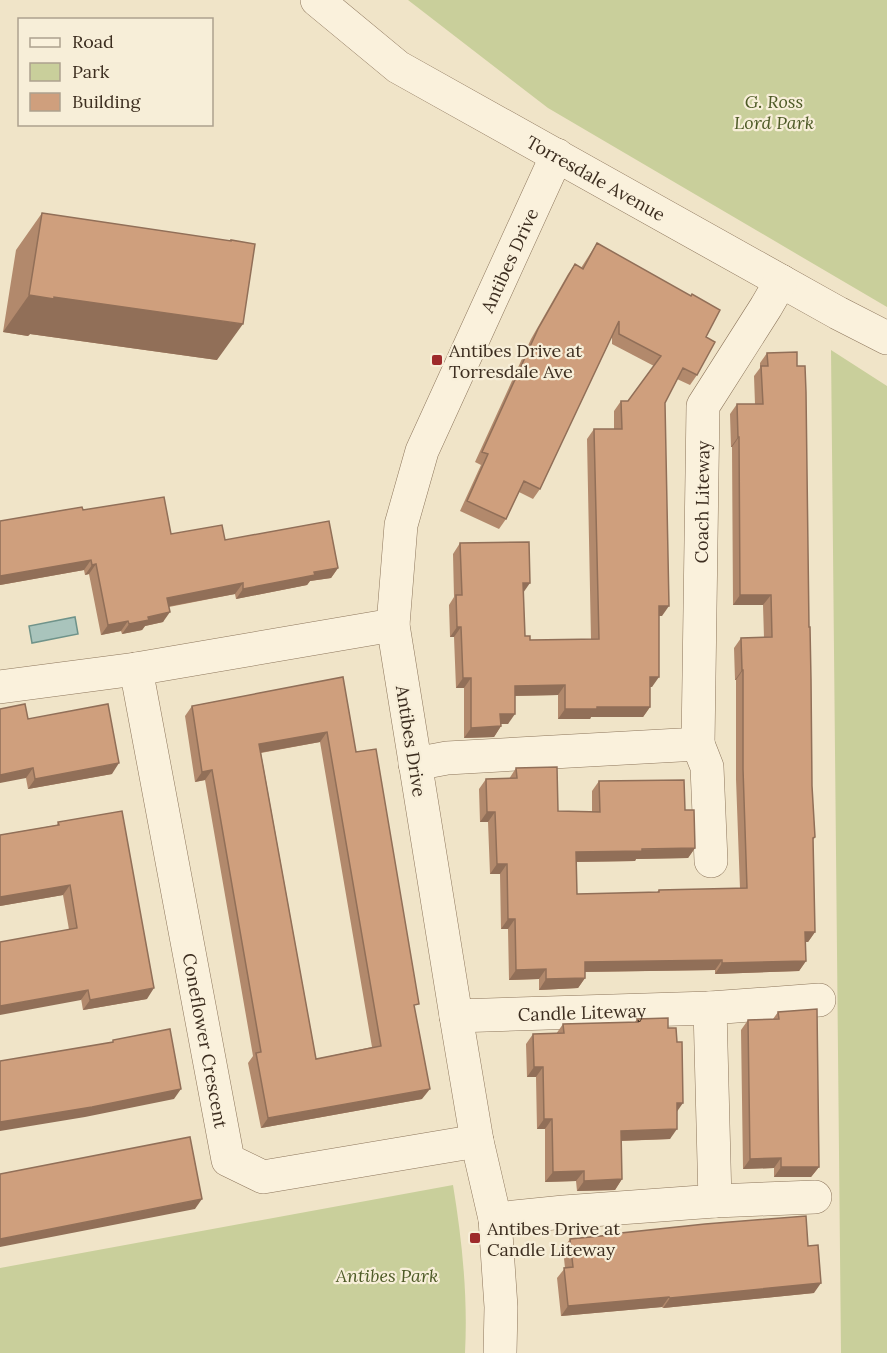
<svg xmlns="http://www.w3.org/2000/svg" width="887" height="1353" viewBox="0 0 887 1353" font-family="Lora,serif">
<rect width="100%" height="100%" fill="#f0e4c8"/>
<path fill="#c9cf9b" d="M408 0H887V307L548 108Z
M831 350 887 386V1353H841Z
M453 1185C462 1240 468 1296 465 1353H0V1268Z"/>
<path fill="#a9c4bc" stroke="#6f938a" stroke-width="1.5" d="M75 617 78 634 32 643 29 626Z"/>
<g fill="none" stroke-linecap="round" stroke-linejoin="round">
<g stroke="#8d765c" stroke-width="34">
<g id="minor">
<path id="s1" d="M317 0 398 67 838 313 887 338"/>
<path id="s2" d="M136 669 228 1160 263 1177 477 1141"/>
<path d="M0 687 136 669 393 625"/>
<path d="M698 744 707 767 711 861"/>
<path id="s3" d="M415 764 447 758 698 744 703 406 766 307 781 281"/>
<path d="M710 1008 819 1000"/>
<path id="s4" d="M456 1016 710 1008 715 1201 564 1212 495 1219"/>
<path d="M715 1201 815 1197"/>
<path id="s5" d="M500 1353 501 1307 495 1219 477 1141 456 1016 393 625 401 525 422 451 557 155"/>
</g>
</g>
<use href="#minor" stroke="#faf1dc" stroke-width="33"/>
</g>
<path fill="#b2896c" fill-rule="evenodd" d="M42 213 230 241 231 240 217 360 30 334 28 336 3 332 16 250Z
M597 243 706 337 697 375 690 385 677 379 665 403 662 616H659L652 687H650V707L643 717H591L590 719H558V695L515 696 508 724H501V726L494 737 464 738V688H456L454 637H450L449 605 454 597 453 554 460 543 523 592 525 636 530 640H591L587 439 594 429H614V411L621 401H628L654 366 612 344V336L540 489 533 499 519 492 506 519 499 529 460 511 481 465 475 462 531 339 568 274 575 264 581 268Z
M767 353 809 627 812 786 815 837 813 840 815 932 808 942H805L806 961 799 971 715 974V970L585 972V978L578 988 539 990V979L509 980 508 929H501L500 874H490L488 822H480L479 789 486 779H509L516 768 558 811 592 812V791L599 781 685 810 695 848 688 858 636 859 635 861 576 862 577 894 657 892 659 890 740 889 736 779V680H735L734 648 741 638H764L763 605H733L732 447H731L730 414 737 404H755L754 376 760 368V363Z
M83 510 171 534 225 540 338 568 331 578 310 581 307 585 236 599 235 594 169 607 163 622 145 626 142 630 122 634 121 631 101 635 89 574 85 575 84 570 0 585V521Z
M343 677 356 752 415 1010 422 1099 261 1128 248 1063 253 1056 205 780 195 782 185 716 192 706ZM320 742 372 1047 316 1059 261 753Z
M28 719 112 774 28 789 26 778Z
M58 822 147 999 83 1010 63 895 0 906V835L57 825Z
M778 1012 819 1167 811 1177H774V1168L743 1169 741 1030 748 1020 773 1019Z
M637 1019 668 1028 677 1110 670 1139 621 1141 622 1179 615 1190 577 1191 576 1181 545 1182V1129H537L536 1077H527L526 1044 533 1034H556L563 1024 635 1022Z
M621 1233 808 1246 814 1293 663 1308 662 1307 561 1316 557 1278 565 1268 563 1249 570 1239 620 1234Z"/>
<path fill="#916f58" d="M29 295 54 297 243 324 217 360 30 334 28 336 3 332Z
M738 437H739L732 447H731Z
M91 560 84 570 0 585V576Z
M96 564 89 574 85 575 92 565Z
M338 568 331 578 310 581 307 585 236 599 243 589 314 572Z
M243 583 235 594 160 608 167 598Z
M523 583H530L523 593Z
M740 595H771L763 605H733Z
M659 606H669L662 616H652Z
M170 612 163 622 145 626 142 630 122 634 129 624 148 617Z
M128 621 121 631 101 635 108 625Z
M457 627H461L454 637H450Z
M742 670H743L736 680H735Z
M650 677H659L652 687H643Z
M463 678H471L464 688H456Z
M565 685 558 695 508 696 515 686Z
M597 707H650L643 717H591L590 719H558L565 709Z
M500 714H515L508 724H493Z
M501 726 494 737 464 738 471 728Z
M327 732 320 742 252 754 259 744Z
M119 763 112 774 28 789 35 779Z
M33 768 26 778 0 783V775Z
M212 770 205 780 195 782 202 772Z
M487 812H495L488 822H480Z
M695 848 688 858 636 859 635 861 569 862 576 852Z
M497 864H507L500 874H490Z
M70 885 63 895 0 906V897Z
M508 919H515L508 929H501Z
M805 932H815L808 942H798Z
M722 960 715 970 577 972 585 962Z
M806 961 799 971 715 974 722 963Z
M546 969 539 979 509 980 516 970Z
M585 978 578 988 539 990 546 979Z
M154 988 147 999 83 1010 90 1000Z
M88 990 81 1000 0 1015V1006Z
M534 1067H543L536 1077H527Z
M181 1089 174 1099 85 1117 0 1131V1122Z
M430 1089 422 1099 261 1128 268 1118Z
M677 1103H683L676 1113Z
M544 1119H552L545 1129H537Z
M677 1129 670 1139 614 1141 621 1131Z
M781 1158 774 1168 743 1169 750 1159Z
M781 1167H819L811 1177H774Z
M584 1171 576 1181 545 1182 553 1172Z
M622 1179 615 1190 577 1191 584 1181Z
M202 1199 195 1209 0 1247V1239Z
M821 1283 814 1293 663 1308 670 1298Z
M669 1297 662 1307 561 1316 568 1306Z"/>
<path fill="#cf9f7d" stroke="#916f58" stroke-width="1.5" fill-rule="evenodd" d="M42 213 231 241V240L255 244 243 324 54 297V299L29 295Z
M597 243 691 296 692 294 720 310 706 337 715 342 697 375 683 368 665 403 669 606H659V677H650V707H597V709H565V685L515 686V714H500L501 726 471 728V678H463L461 627H457L456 595H462L460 543 529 542 530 583H523L525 636H530V640L599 639 594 429H622L621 401H628L661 356 619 334V321L540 489 524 481 506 519 467 501 488 454 482 452 538 329 575 264 583 269Z
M797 352V366H805L806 392 809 627H810L811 679 812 786 815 837 813 838 815 932H805L806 961 722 963V960L585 962V978L546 979V969L516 970 515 919H508L507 864H497L495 812H487L486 779 517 778 516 768 557 767 558 811 600 812 599 781 684 780 685 810H694L695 848 642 849V851L576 852 577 894 659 892V890L747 888 743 769V670H742L741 638 772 637 771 595H740L739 437H738L737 404H763L761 366H768L767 353Z
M164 497 171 534 222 525 225 540 329 521 338 568 314 572 315 575 243 589V583L167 598 170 612 148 617 149 620 129 624 128 621 108 625 96 564 92 565 91 560 0 576V521L82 507 83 510Z
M343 677 356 752 376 749 419 1004 414 1005 430 1089 268 1118 256 1053 261 1052 212 770 202 772 192 706ZM327 732 381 1046 316 1059 259 744Z
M25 704 28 719 108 704 119 763 35 779 33 768 0 775V709Z
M122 811 154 988 90 1000 88 990 0 1006V942L77 928 70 885 0 897V835L59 825 58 822Z
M817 1009 819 1167H781V1158L750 1159 748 1020 779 1019 778 1012Z
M668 1018V1028H676L677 1042H682L683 1103H677V1129L621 1131 622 1179 584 1181V1171L553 1172 552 1119H544L543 1067H534L533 1034 564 1033 563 1024 638 1022 637 1019Z
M170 1029 181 1089 92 1107 0 1122V1061L113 1042V1040Z
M190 1137 202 1199 0 1239V1174Z
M806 1216 808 1246 818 1245 821 1283 670 1298 669 1297 568 1306 564 1268 573 1267 570 1239 621 1234V1233L705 1224Z"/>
<g fill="#9e2a2b" stroke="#f7eed8" stroke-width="2">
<rect x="431" y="354" width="12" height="12" rx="3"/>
<rect x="469" y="1232" width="12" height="12" rx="3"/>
</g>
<g text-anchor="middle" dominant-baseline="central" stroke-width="4.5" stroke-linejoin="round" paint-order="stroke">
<g font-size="18" font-style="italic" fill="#4d5a26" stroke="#f7eed8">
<text x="774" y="101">G. Ross<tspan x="774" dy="21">Lord Park</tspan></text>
<text x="387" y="1275">Antibes Park</text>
</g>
<g font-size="18" fill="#3d2e20" stroke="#f7eed8">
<text stroke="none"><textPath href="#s1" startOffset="332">Torresdale Avenue</textPath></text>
<text stroke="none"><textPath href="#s5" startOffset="1124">Antibes Drive</textPath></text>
<text stroke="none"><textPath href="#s3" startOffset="526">Coach Liteway</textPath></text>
<text transform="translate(411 741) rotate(81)">Antibes Drive</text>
<text stroke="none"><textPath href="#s4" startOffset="126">Candle Liteway</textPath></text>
<text stroke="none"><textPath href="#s2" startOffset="378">Coneflower Crescent</textPath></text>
</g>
<g font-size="18" fill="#3d2e20" stroke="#f7eed8" text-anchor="start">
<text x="449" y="350">Antibes Drive at<tspan x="449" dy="21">Torresdale Ave</tspan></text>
<text x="487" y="1228">Antibes Drive at<tspan x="487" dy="21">Candle Liteway</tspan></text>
</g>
</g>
<rect x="18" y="18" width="195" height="108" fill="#f7eed8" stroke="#ada18e" stroke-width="1.5"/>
<rect x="30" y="38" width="30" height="9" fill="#faf1dc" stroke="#ada18e" stroke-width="1.5"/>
<text x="72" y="48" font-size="18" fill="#3d2e20">Road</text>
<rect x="30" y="63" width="30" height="18" fill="#c9cf9b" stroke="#ada18e" stroke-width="1.5"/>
<text x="72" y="78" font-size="18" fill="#3d2e20">Park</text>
<rect x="30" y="93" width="30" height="18" fill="#cf9f7d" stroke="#ada18e" stroke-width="1.5"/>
<text x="72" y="108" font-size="18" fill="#3d2e20">Building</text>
</svg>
